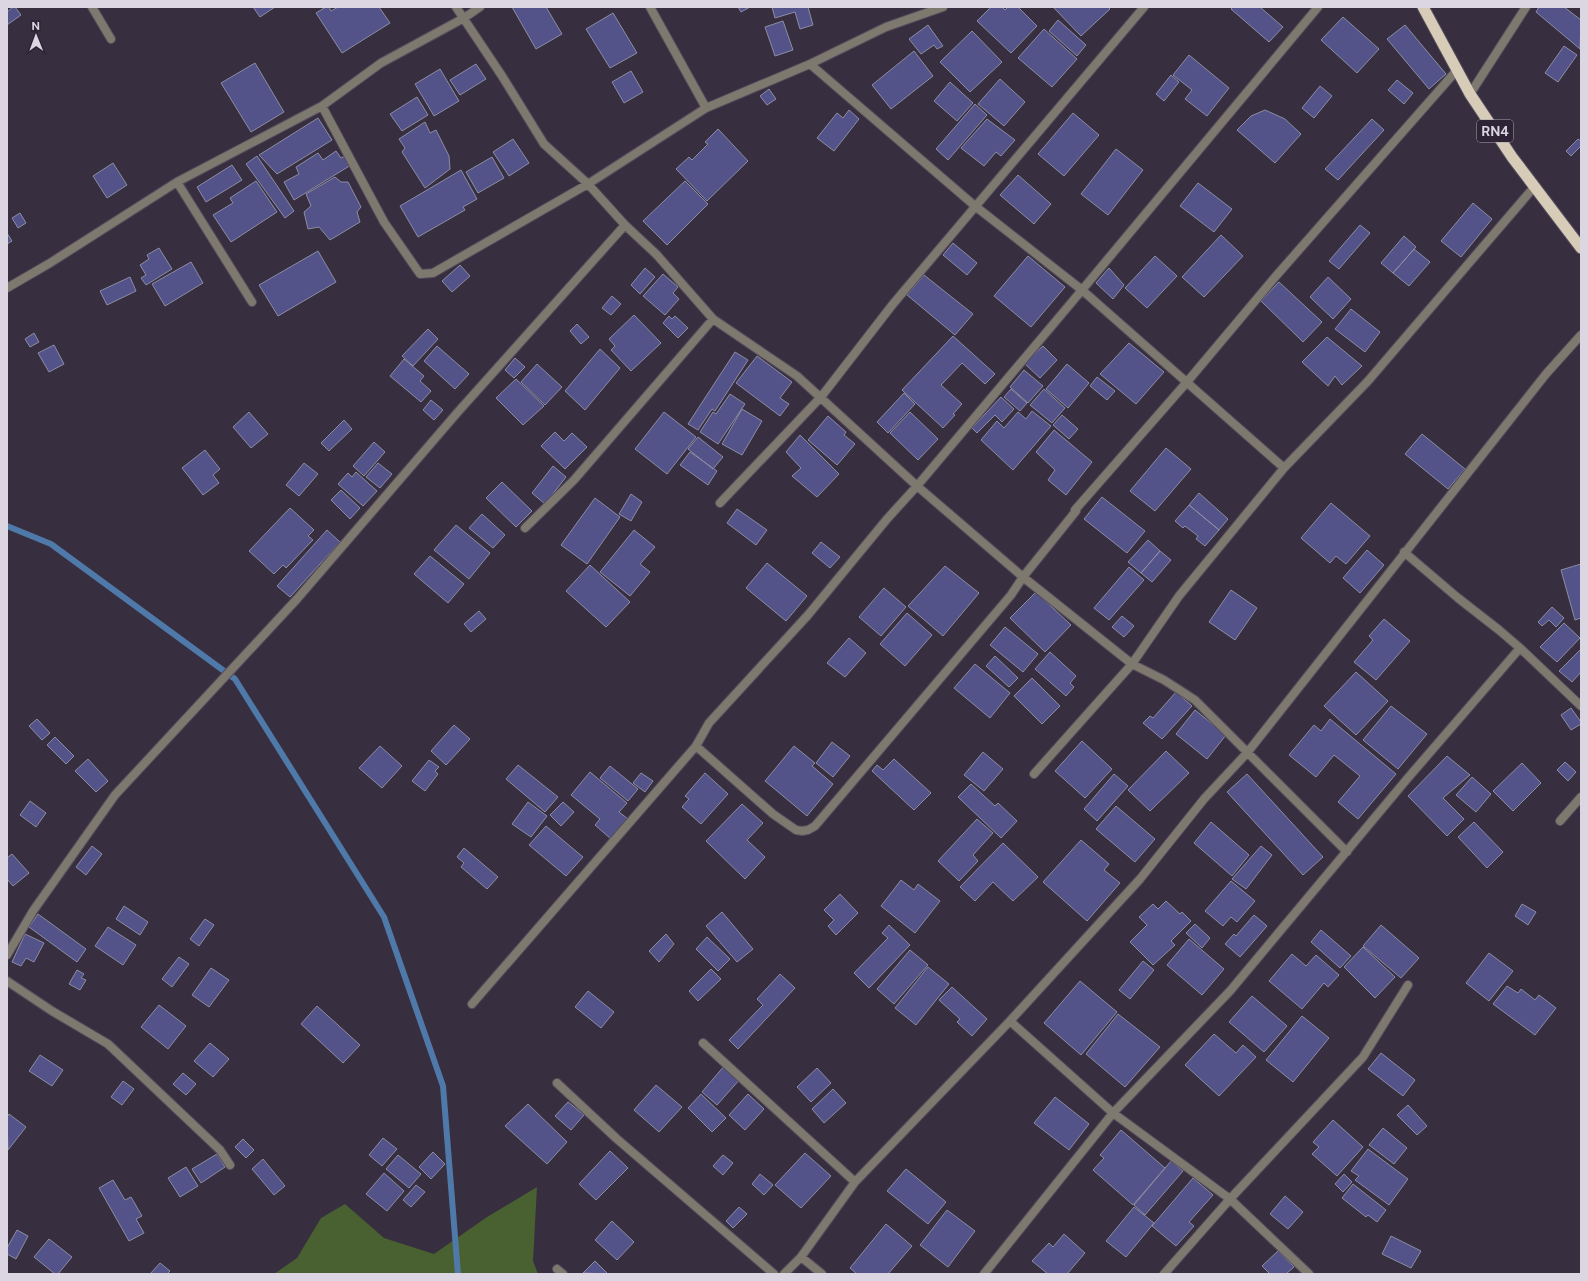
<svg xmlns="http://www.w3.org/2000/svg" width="1588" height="1281" viewBox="0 0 1588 1281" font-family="'Public Sans',sans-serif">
<rect width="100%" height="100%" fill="#372e3f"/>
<path fill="#496031" d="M537 1187 533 1261 538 1274H274L297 1258 321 1218 345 1204 384 1238 434 1254 487 1217Z"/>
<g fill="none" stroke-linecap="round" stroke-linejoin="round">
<path stroke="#4f79a9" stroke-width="6" d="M7 526 51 544 235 679 384 917 443 1086 458 1274"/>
</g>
<path fill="#53538a" stroke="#8c8da3" d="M13 7H15L21 15 7 25V12Z
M253 7H275L260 17Z
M326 7H329L331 11 338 7H379L390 23 342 53 316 13Z
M512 7H546L562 34 536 49Z
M738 7H750L741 12Z
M772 7H808L813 25 800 29 795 12 775 18Z
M991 7H1002L1005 10 1008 7H1018L1037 26 1011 53 977 21Z
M1053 7H1108L1110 9 1081 36Z
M1233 7H1260L1283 27 1269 42 1231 9Z
M1539 7H1564L1581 20 1580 49 1536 12Z
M613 13 637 53 610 68 586 29Z
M1343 17 1379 49 1357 73 1321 40Z
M1058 20 1086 45 1077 56 1049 31Z
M783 21 793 50 775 56 765 27Z
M928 25 943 46 937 49 934 45 921 54 909 39Z
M1405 25 1446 74 1429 89 1387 39Z
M1044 29 1077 59 1052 87 1018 58Z
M972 31 1002 62 970 92 940 62Z
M1564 46 1577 55 1558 82 1545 73Z
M914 51 933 76 891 109 872 85Z
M1189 55 1229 88 1207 116 1185 99 1192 90 1173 75Z
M255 63 284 112 251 132 221 83Z
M476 64 486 79 460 95 450 80Z
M440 69 459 101 434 116 415 84Z
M631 71 643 92 624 103 612 82Z
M1171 75 1179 82 1164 101 1156 94Z
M1000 79 1025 102 1004 126 978 104Z
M1397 80 1413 93 1404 104 1388 90Z
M950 82 973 103 957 121 934 101Z
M1320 86 1332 96 1314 118 1302 108Z
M769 89 776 99 767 105 760 96Z
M417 97 428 115 402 131 390 114Z
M975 104 987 115 948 160 936 149Z
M849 110 859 119 834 151 817 138 837 113 843 118Z
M1265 110 1285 119 1301 134 1275 163 1237 130 1251 116Z
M1073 113 1099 135 1064 176 1038 154Z
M318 118 332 140 277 174 259 155Z
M987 119 1015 140 1001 156 996 152 984 166 961 148Z
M1372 119 1384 130 1338 180 1325 169Z
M425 122 430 133 436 130 449 156 450 169 425 188 402 152 405 148 399 139Z
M718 129 748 161 707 201 676 169 689 157 692 160 708 144 705 142Z
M513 139 529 163 509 176 493 152Z
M1578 139 1581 141V146L1571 156 1566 151Z
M1116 149 1143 170 1108 215 1081 194Z
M336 151 341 158 345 156 351 165 294 200 284 182 299 174 296 167 318 153 323 160Z
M257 156 294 211 285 218 246 164Z
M492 157 504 178 478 193 466 172Z
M113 163 127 185 107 198 93 176Z
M232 165 242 180 206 202 197 187Z
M461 170 477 199 463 207 465 210 418 237 400 206Z
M1018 175 1051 204 1034 224 1000 195Z
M335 177 341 182H348L361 207 357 212 360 222 330 240 319 227 308 229 304 212 311 206 306 194Z
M256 181 277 212 231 242 213 215 233 203 230 198Z
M685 181 708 204 667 245 643 221Z
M1198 183 1232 209 1214 232 1180 206Z
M1473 203 1492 219 1461 257 1441 241Z
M20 213 26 223 18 228 12 218Z
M1360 225 1370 233 1339 269 1329 261Z
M7 233 12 241 7 244Z
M1221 235 1243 256 1204 297 1182 277Z
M1404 236 1416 247 1393 273 1381 263Z
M953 243 977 263 967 275 943 255Z
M159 248 172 269 146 285 141 278 146 275 140 265 149 259 147 255Z
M1414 249 1430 262 1409 286 1393 273Z
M318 251 336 282 278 316 259 285Z
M1028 256 1065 287 1031 327 994 296Z
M1155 256 1177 276 1147 308 1125 288Z
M191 262 203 283 165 306 152 284Z
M460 265 470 276 452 292 442 281Z
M645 268 655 277 640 294 631 285Z
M1109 268 1124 285 1113 299 1096 283Z
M663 274 678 287 673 293 679 299 665 315 643 296Z
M924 275 973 314 955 335 907 295Z
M130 277 136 291 107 305 100 291Z
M1328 277 1351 299 1333 319 1310 297Z
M1279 282 1322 322 1303 342 1261 301Z
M612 296 621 304 611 315 602 308Z
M1351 309 1380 332 1365 352 1335 329Z
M634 315 661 343 631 371 611 350 615 346 609 339Z
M669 316 672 319 675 316 688 328 678 338 663 323Z
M577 324 589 337 581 344 570 331Z
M428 329 438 339 413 366 402 356Z
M34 333 39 342 30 347 25 339Z
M953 336 995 374 985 384 962 363 941 385 962 404 953 414 955 415 943 428 902 390Z
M1327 337 1362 366 1342 385 1335 376 1328 386 1302 362Z
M1129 343 1164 372 1136 404 1100 374Z
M54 345 64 364 49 372 38 353Z
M437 346 469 374 455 389 424 361Z
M1043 346 1057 360 1040 378 1024 363Z
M600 349 620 368 585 410 565 391Z
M735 352 748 360 715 411 712 409 698 430 688 424Z
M757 356 792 382 780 398 789 404 780 416 736 383Z
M515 358 525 367 514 378 505 370Z
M404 359 424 376 420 381 431 391 421 402 390 376Z
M537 364 562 387 545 405 521 382Z
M1067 364 1089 383 1068 408 1046 389Z
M1024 370 1043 386 1028 403 1010 387Z
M1097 377 1115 391 1107 400 1090 386Z
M516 379 544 406 523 425 496 398Z
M1011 389 1027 403 1020 411 1004 397Z
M1044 389 1065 408 1052 423 1030 405Z
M904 393 915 404 888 433 877 422Z
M730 394 745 404 718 444 700 432 713 412 716 414Z
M1001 397 1014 409 1002 422 995 415 977 433 972 428Z
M431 400 443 410 434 420 423 410Z
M742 409 762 421 742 455 722 444Z
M1032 411 1051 426 1013 470 981 440 997 421 1004 428 1018 412 1026 419Z
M249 412 268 434 251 448 233 427Z
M664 412 696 437 667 474 635 449Z
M910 412 938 439 918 460 890 433Z
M1062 415 1078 429 1069 439 1053 425Z
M828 416 846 432 844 435 855 444 837 465 808 440Z
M344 420 352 429 329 451 321 443Z
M1054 430 1092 462 1066 495 1048 480 1055 470 1036 452Z
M555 432 564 441 572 433 587 447 565 469 541 446Z
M1422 434 1465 469 1448 489 1405 454Z
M800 435 839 474 817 497 792 476 801 468 786 452Z
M698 437 723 457 713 469 688 449Z
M374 442 385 452 364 476 353 466Z
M1166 448 1191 469 1155 511 1130 491Z
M205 450 220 469 213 475 219 483 203 495 182 468Z
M690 452 717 471 708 485 680 465Z
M304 463 318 474 299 496 286 485Z
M378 463 392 474 380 488 366 477Z
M553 466 566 477 545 504 532 493Z
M356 472 377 491 363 506 338 484 348 473 352 477Z
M502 482 532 511 516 527 486 498Z
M341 490 360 508 350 519 331 500Z
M1199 493 1228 519 1219 530 1189 505Z
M631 494 642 502 631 521 619 514Z
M1102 497 1145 531 1127 553 1084 519Z
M595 498 620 517 587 564 561 545Z
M1331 503 1370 536 1346 564 1336 556 1330 563 1301 538Z
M1189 505 1219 530 1205 546 1196 539 1198 536 1185 526 1183 528 1175 521Z
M290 508 314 530 308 536 313 540 286 568 283 565 274 574 249 551Z
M737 509 767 530 756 545 727 523Z
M482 514 505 535 493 548 469 528Z
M456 525 490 553 469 579 434 550Z
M327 530 340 542 290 597 277 586Z
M634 530 655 547 640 564 650 572 630 596 600 572Z
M1148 540 1160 551 1141 573 1128 562Z
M821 542 840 557 830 568 812 553Z
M1367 550 1384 565 1360 593 1343 578Z
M1160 551 1171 560 1152 582 1141 573Z
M430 556 464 584 448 603 414 574Z
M767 563 807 596 786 621 746 588Z
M1581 564V618L1575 620 1561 570Z
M590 565 630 602 606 627 566 591Z
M945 566 979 593 943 636 908 606Z
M1129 567 1144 580 1109 620 1094 608Z
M884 588 906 607 881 636 859 617Z
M1231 590 1257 608 1235 640 1209 622Z
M1036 592 1071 625 1045 652 1010 618Z
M1552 607 1564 618 1556 627 1549 620 1542 626 1538 622Z
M479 611 486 619 471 632 464 624Z
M907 613 932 635 905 666 880 644Z
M1122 616 1134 626 1124 637 1112 627Z
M1384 619 1410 641 1376 680 1354 662 1373 640 1369 636Z
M1564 623 1580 638 1557 662 1540 647Z
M1005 627 1038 654 1023 672 990 645Z
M849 638 866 653 845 677 827 663Z
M1581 649V672L1572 682 1559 671Z
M1050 652 1076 676 1070 683 1074 687 1066 696 1035 669Z
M995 656 1018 678 1009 687 986 666Z
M975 664 1010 693 990 718 954 688Z
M1356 672 1388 701 1356 735 1324 706Z
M1032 678 1060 706 1042 724 1014 696Z
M1176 692 1192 706 1162 739 1143 723 1150 716 1153 718Z
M1391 706 1427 734 1398 769 1363 740Z
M1571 708 1581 722V724L1571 730 1561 715Z
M1195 710 1226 735 1207 759 1176 734Z
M37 719 50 733 42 740 29 726Z
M1330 719 1396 774 1358 819 1338 802 1360 776 1334 755 1316 777 1289 755 1314 725 1321 731Z
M454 725 470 739 446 765 431 751Z
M55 737 74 756 66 764 47 745Z
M1082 741 1112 769 1085 798 1055 771Z
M832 742 850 756 833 777 816 763Z
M380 746 402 766 382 788 359 768Z
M794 746 815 763 812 766 833 784 807 816 765 781Z
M1166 751 1189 773 1150 811 1128 790Z
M983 752 1003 769 984 791 964 775Z
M1447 756 1470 775 1443 798 1464 819 1447 836 1408 796Z
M88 759 108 781 96 792 75 771Z
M894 759 931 793 914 810 872 771 877 765 883 770Z
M429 760 439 767 435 771 438 774 425 791 412 781Z
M1565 762 1576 772 1568 781 1557 770Z
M1522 763 1541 783 1513 811 1493 791Z
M518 765 558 797 545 812 506 779Z
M610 766 638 789 628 801 600 778Z
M590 772 627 803 619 812 628 819 611 839 595 825 600 819 571 795Z
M641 773 653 781 645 792 633 783Z
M705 773 728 794 701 824 682 807 689 799 685 796Z
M1114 774 1128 786 1097 821 1084 809Z
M1247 774 1323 857 1303 875 1227 792Z
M1472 777 1491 794 1476 812 1456 795Z
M971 784 995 806 998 803 1017 821 1001 838 958 797Z
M30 801 46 813 36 827 20 815Z
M528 802 547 816 531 837 512 824Z
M563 802 574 812 561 826 550 815Z
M742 804 763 823 747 840 765 857 745 879 706 841Z
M1116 806 1155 839 1135 862 1096 829Z
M977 819 993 833 973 855 978 861 959 881 938 861Z
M1211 822 1249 855 1232 876 1194 843Z
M1474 822 1503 852 1487 868 1458 837Z
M546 826 583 857 566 876 529 845Z
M1081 840 1109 864 1104 870 1120 883 1087 921 1043 882Z
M1003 843 1038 877 1013 901 993 882 975 901 960 887Z
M92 846 102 854 86 875 76 867Z
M1261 846 1272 855 1246 889 1232 879Z
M464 848 498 877 487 889 461 867 464 863 457 857Z
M12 854 29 873 13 886 7 879V858Z
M901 880 914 890 918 884 940 901 915 933 881 906Z
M1231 881 1255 901 1237 922 1231 917 1223 926 1205 911Z
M840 894 858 913 836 935 828 926 834 920 824 910Z
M1166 901 1180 914 1182 912 1191 921 1171 941 1175 945 1153 965 1130 942 1147 925 1139 917 1153 904 1158 909Z
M1522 904 1536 912 1528 925 1515 916Z
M124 906 148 922 140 935 116 919Z
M722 912 753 949 737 962 706 926Z
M38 914 86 949 77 962 29 927Z
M1254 915 1267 926 1240 957 1225 944 1234 934 1236 936Z
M205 919 214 925 199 946 190 939Z
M1195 924 1210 938 1202 948 1186 933Z
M889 925 910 945 869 988 854 973 888 938 882 933Z
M1381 925 1419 958 1401 978 1363 946Z
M108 927 136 945 123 965 95 946Z
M1321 930 1351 956 1340 968 1311 942Z
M25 934 44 943 34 962 26 958 21 966 12 962Z
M666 934 674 944 659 962 649 951Z
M707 937 730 959 718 971 696 949Z
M1189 939 1224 969 1202 995 1167 965Z
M1363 947 1395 977 1375 998 1344 967Z
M910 950 928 965 894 1004 877 989Z
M1489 953 1513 971 1489 1001 1466 983Z
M1292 954 1306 966 1316 955 1339 975 1328 987 1324 983 1302 1009 1269 981Z
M179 957 189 964 172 987 162 979Z
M1143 961 1154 970 1130 999 1119 990Z
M928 967 949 984 916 1025 895 1008Z
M211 968 229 980 209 1007 192 995Z
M711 969 721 979 698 1001 689 991Z
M77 970 84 974 81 978 86 980 80 990 69 984Z
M780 974 795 988 738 1049 729 1040 763 1005 757 999Z
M1080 981 1117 1012 1081 1055 1044 1023Z
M1507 986 1518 993 1521 989 1535 1000 1539 995 1556 1008 1535 1035 1493 1004Z
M952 987 987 1019 972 1036 957 1022 960 1019 939 1000Z
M588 991 614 1012 601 1028 575 1007Z
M1252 996 1287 1026 1264 1052 1229 1022Z
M159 1005 186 1026 168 1049 141 1027Z
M317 1006 360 1045 343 1063 301 1024Z
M1118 1014 1160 1047 1125 1087 1086 1054Z
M1302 1016 1329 1038 1293 1082 1266 1060Z
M1214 1034 1236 1053 1243 1045 1256 1057 1219 1096 1185 1065Z
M210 1043 229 1059 213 1077 194 1061Z
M1381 1053 1415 1080 1403 1096 1368 1069Z
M40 1055 63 1070 52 1086 29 1071Z
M725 1065 741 1078 717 1105 702 1092Z
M817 1068 831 1083 811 1102 797 1087Z
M183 1073 196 1084 186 1095 173 1084Z
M123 1081 134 1089 122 1105 111 1097Z
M656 1085 682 1107 659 1132 634 1110Z
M833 1089 846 1103 824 1123 812 1109Z
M701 1094 726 1118 712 1132 688 1108Z
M748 1094 764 1109 745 1130 729 1115Z
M1055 1097 1089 1124 1069 1150 1034 1123Z
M568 1102 584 1115 571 1130 555 1116Z
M528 1104 567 1142 547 1164 505 1126Z
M1408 1105 1427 1126 1417 1135 1397 1115Z
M9 1114 26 1127 8 1150 7 1117Z
M1333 1120 1363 1147 1337 1176 1312 1154 1319 1147 1313 1142Z
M1383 1128 1407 1148 1394 1164 1369 1145Z
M1121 1130 1165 1168 1133 1205 1093 1170 1104 1158 1100 1155Z
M383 1138 397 1149 382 1166 369 1155Z
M243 1139 254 1150 246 1158 235 1147Z
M1368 1149 1408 1179 1389 1205 1355 1180 1359 1176 1351 1171Z
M610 1151 628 1168 596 1200 579 1184Z
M433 1152 445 1164 431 1179 419 1167Z
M805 1153 831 1176 801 1208 775 1185Z
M217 1154 225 1167 201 1183 192 1169Z
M398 1155 421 1174 409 1188 386 1169Z
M723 1155 733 1163 723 1175 713 1166Z
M263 1159 285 1186 274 1195 252 1169Z
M1171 1161 1183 1171 1145 1215 1134 1205Z
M186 1167 198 1186 180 1197 168 1178Z
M906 1169 946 1202 928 1224 887 1191Z
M384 1173 404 1191 387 1211 366 1194Z
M760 1174 773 1185 764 1195 752 1184Z
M1344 1174 1352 1182 1343 1192 1335 1184Z
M1193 1178 1213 1195 1189 1222 1194 1226 1176 1246 1152 1226Z
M113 1180 125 1200 131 1197 142 1216 136 1219 144 1233 129 1241 99 1188Z
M1353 1184 1386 1210 1377 1222 1368 1215 1366 1217 1342 1198Z
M416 1185 425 1192 411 1207 403 1200Z
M1285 1196 1303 1212 1288 1229 1270 1214Z
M739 1207 747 1214 733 1228 726 1221Z
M1134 1207 1154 1223 1126 1257 1106 1241Z
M947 1210 975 1231 948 1267 920 1245Z
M612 1221 634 1242 617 1260 595 1240Z
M886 1224 912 1246 888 1274H857L850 1268Z
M17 1230 28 1236 16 1259 7 1254V1248Z
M1064 1234 1085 1253 1067 1274H1048L1032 1261 1049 1243 1053 1247Z
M1391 1236 1421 1251 1411 1268 1382 1254Z
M49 1239 72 1257 58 1274H55L34 1257Z
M1278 1251 1294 1267 1286 1274H1270L1262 1266Z
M595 1261 608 1274 583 1273Z
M160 1263 170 1271 167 1274H150Z"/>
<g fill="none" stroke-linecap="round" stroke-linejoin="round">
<g stroke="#554c5c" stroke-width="10">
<path id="minor" d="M92 7 111 39
M456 7 502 76 544 144 588 184 625 225 657 255 713 319 797 376 917 486 1023 577 1132 664 1164 680 1195 700 1347 852
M650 7 706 108
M810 64 975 206 1082 290 1284 468
M1470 94 1526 7
M322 106 384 222 420 274 433 273 588 184 706 108 810 64 886 27 943 7
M177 182 252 302
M7 288 50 263 177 182 322 106 381 63 464 18 480 7
M720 503 821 397 893 304 1144 7
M525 528 574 480 713 319
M1404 552 1458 598 1499 630 1520 648 1581 706
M696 746 773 814 796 830 802 831 808 830 815 826 1011 595 1023 577 1076 511 1075 510 1187 382 1276 276 1457 70
M1034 774 1132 664 1179 596 1284 468 1368 381 1535 186
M1560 821 1581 797
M7 955 33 911 115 795 297 599 457 413 625 225
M7 981 52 1011 108 1044 220 1150 230 1165
M472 1004 696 746 709 723 808 615 887 519 917 486 1082 290 1318 7
M1010 1021 1113 1113 1230 1199 1309 1274
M703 1043 855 1182
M557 1083 617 1139 774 1274
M801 1257 822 1274
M557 1269 563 1274
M784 1274 801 1257 855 1182 1010 1021 1140 879 1204 799 1247 753 1546 374 1581 335
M984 1274 1113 1113 1230 991 1407 779 1520 648
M1164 1274 1230 1199 1363 1057 1408 985"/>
</g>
<g stroke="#554c5c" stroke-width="13">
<path id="trunk" d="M1423 7 1470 94 1512 157 1581 248"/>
</g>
<use href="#minor" stroke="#7d796f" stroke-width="8"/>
<use href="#trunk" stroke="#d7ccb8" stroke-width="11"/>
</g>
<g text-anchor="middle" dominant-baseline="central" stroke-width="3" stroke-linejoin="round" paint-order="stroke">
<rect fill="#2d2435" stroke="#a7a1ad" stroke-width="1" x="1477" y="120" width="36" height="22" rx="3"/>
<g font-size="13" font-weight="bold" fill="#dbd6e1">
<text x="1495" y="131">RN4</text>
</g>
</g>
<rect width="1588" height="1281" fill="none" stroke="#dbd6e1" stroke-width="16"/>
<g transform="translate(36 36) rotate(359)" stroke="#2d2435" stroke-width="3" paint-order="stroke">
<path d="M0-3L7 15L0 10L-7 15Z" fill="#dbd6e1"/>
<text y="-6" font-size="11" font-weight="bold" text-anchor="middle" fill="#dbd6e1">N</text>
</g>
</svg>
